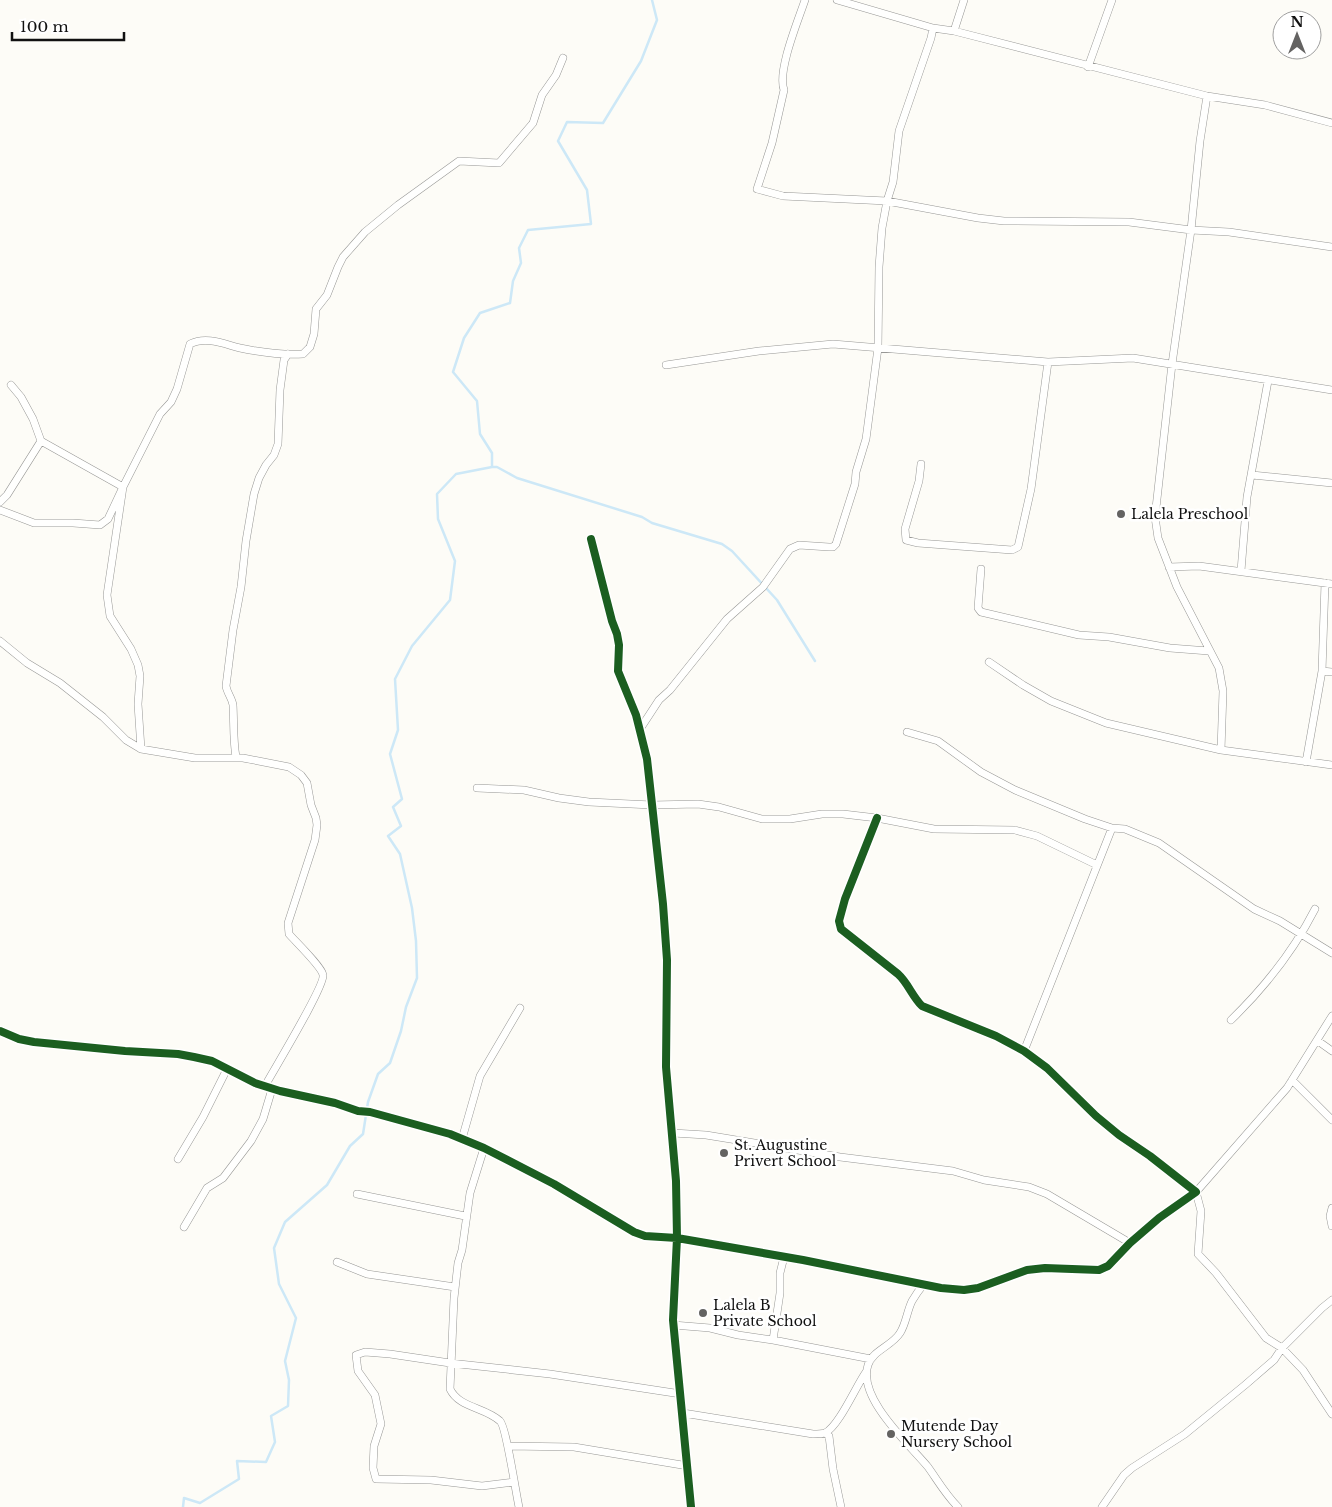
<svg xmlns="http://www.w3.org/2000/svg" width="1332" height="1507" viewBox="0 0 1332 1507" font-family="'Libre Baskerville',serif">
<rect width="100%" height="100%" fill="#fdfcf7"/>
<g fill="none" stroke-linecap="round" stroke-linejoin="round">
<path stroke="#cde8f7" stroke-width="2.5" d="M492 467H497L517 478 642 517 652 523 722 544 732 551 777 600 815 661
M183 1507 184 1498 200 1503 239 1479 237 1461 266 1462 275 1442 271 1416 288 1406 289 1380 285 1361 296 1318 279 1284 274 1248 285 1222 327 1185 350 1146 363 1134 368 1102 378 1074 390 1063 401 1031 406 1007 417 978 416 941 412 908 400 854 388 836 401 826 393 807 402 799 390 754 398 730 395 679 412 646 450 600 455 561 438 519 437 494 456 474 492 467V453L480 434 477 401 453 372 464 338 480 313 510 303 513 281 521 263 519 248 528 230 591 224 587 190 558 141 567 122 603 123 641 61 657 20 652 0"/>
<g stroke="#979795" stroke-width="8">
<path id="minor" d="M805 0C798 21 777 71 784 90L772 143 757 189 783 196 887 201 978 218 1004 221 1129 222 1191 230 1229 232 1332 247
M837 0 933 28 954 31 1207 96 1265 105 1332 123
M954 31 964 0
M1088 67 1112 0
M1207 96 1200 141 1191 230 1172 364 1155 517 1158 538 1177 587 1219 668 1223 691 1221 750
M666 365 759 351 833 344 1048 362 1133 358 1332 390
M921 464 919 481 905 529 906 540 918 543 1012 550 1018 547 1031 489 1048 362
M1252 475 1332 483
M0 502 7 495 41 441
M0 510 34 523H73L100 525 108 519 123 487 41 441 33 419 21 397 11 385
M591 539 612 621 617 634 619 645 618 671 636 715 647 759 663 904 667 960 666 1067 676 1181 677 1238 673 1320 691 1507
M1169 567 1199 566 1332 584
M981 569 978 608 981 612 1079 635 1109 637 1170 648 1209 651
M1241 571 1247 497 1268 381
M0 641 27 663 60 683 103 717 126 740 141 749 195 758H243L289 767 301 775 307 783 311 805 316 818 317 825 315 840 288 923 289 934C295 941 322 967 323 975 325 986 273 1071 265 1086
M989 662 1023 685 1051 701 1106 723 1221 750 1332 765
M1322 671 1332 672
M640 729 659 700 670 690 727 619 763 587 790 549 799 545 829 547H833L836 544 855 484 856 472 866 439 878 348 879 267 882 228 887 201 893 182 899 131 931 38 933 28
M907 732 938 741 981 772 1015 790 1085 819 1112 828 1125 829 1159 843 1254 909 1280 921 1332 953
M141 749 138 704 140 676 138 665 131 649 110 616 107 595 123 487 160 414 171 402 177 389 190 344C206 336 224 344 240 348 259 352 283 355 303 354L310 347 314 334 316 309 327 295 338 267 343 257 365 232 398 205 459 161 499 163 533 123 542 95 556 75 563 58
M236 757C233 740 234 722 233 705 232 698 227 693 226 686L233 630 241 587 246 541 254 494 259 478 266 465 274 455 278 444 280 390 284 360 288 354
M1306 762 1322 671 1325 583
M477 788 524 790 559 798 589 802 652 805 698 804 719 807 762 819H790L822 814H843L877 818 934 829 1015 830 1037 836 1097 865
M1332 1016 1287 1088 1196 1192 1201 1211 1198 1254 1216 1273 1266 1338 1282 1348 1303 1370 1332 1414
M1231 1020C1265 987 1293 952 1315 909
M0 1031 19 1039 34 1042 125 1051 178 1054 194 1057 212 1061 255 1083 280 1091 335 1103 358 1111 370 1112 450 1134 484 1148 554 1184 634 1232 645 1236 677 1238 706 1243 803 1260 941 1288 964 1290 978 1288 1027 1270 1045 1268 1099 1270 1108 1266 1130 1243 1159 1218 1196 1192 1150 1156 1119 1135 1096 1116 1047 1068 1024 1051 996 1036 922 1006C912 996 908 983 898 974L841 929 839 921 845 899 877 818
M1318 1041 1332 1051
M1024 1051 1112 828
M1292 1080 1332 1120
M673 1133 706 1135 840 1157 953 1171 984 1180 1029 1187 1047 1194 1130 1243
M462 1139 480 1076 520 1008
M484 1148 470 1193 462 1250 458 1263 454 1298 450 1389C459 1408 485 1407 500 1421 506 1426 516 1494 519 1507
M178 1159 203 1117 227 1069
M357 1194 465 1216
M1332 1208 1330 1216 1332 1226
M184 1227 207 1188 223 1178 251 1141 263 1119 272 1089
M784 1257 780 1273V1293L773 1340 871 1359
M337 1262 367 1274 455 1287
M923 1285C919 1290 915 1296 912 1301 907 1311 906 1324 900 1333 892 1346 873 1350 868 1365 857 1398 910 1445 928 1467 938 1481 946 1495 958 1507
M673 1325 710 1328 738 1335 773 1340
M683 1413 813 1434C817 1434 822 1434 825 1433 839 1426 856 1386 866 1372
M825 1433 829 1436 833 1469 841 1507
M508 1446 574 1447 688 1466
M514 1482 482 1486 431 1480 376 1479 373 1468 374 1446 381 1424 375 1395 358 1371 356 1355 365 1352 390 1354 450 1363 550 1374 681 1394
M1102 1507 1124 1475 1132 1468 1185 1434 1245 1385 1274 1360 1282 1348 1322 1308 1332 1300"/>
</g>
<use href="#minor" stroke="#fffffe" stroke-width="7"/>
<g stroke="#fff" stroke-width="11">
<path id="cycleway" d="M591 539 612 621 617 634 619 645 618 671 636 715 647 759 663 904 667 960 666 1067 676 1181 677 1238 673 1320 691 1507
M0 1031 19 1039 34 1042 125 1051 178 1054 194 1057 212 1061 255 1083 280 1091 335 1103 358 1111 370 1112 450 1134 484 1148 554 1184 634 1232 645 1236 677 1238 706 1243 803 1260 941 1288 964 1290 978 1288 1027 1270 1045 1268 1099 1270 1108 1266 1130 1243 1159 1218 1196 1192 1150 1156 1119 1135 1096 1116 1047 1068 1024 1051 996 1036 922 1006C912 996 908 983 898 974L841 929 839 921 845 899 877 818"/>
</g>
<use href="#cycleway" stroke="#1b5e20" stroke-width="8"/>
</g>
<g fill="#646362" stroke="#fff" stroke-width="2">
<circle cx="1121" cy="514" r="5"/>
<circle cx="724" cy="1153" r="5"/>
<circle cx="703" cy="1313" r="5"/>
<circle cx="891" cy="1434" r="5"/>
</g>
<g text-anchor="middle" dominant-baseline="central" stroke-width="5" stroke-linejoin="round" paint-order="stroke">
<g font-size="14" fill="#111" stroke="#fff" text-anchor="start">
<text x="1131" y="514">Lalela Preschool</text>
<text x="734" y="1145">St. Augustine<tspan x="734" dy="16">Privert School</tspan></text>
<text x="713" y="1305">Lalela B<tspan x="713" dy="16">Private School</tspan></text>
<text x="901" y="1426">Mutende Day<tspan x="901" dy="16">Nursery School</tspan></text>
</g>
</g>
<g transform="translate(1297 35)"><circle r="24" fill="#ffffff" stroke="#a0a0a0"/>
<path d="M0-4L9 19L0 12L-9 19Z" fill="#646362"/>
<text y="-8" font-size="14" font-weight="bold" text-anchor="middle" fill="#111111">N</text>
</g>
<path d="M12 32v8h112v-8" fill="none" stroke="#111111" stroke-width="2.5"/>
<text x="20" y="32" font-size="15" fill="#111111" stroke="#ffffff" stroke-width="4" paint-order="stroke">100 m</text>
</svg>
